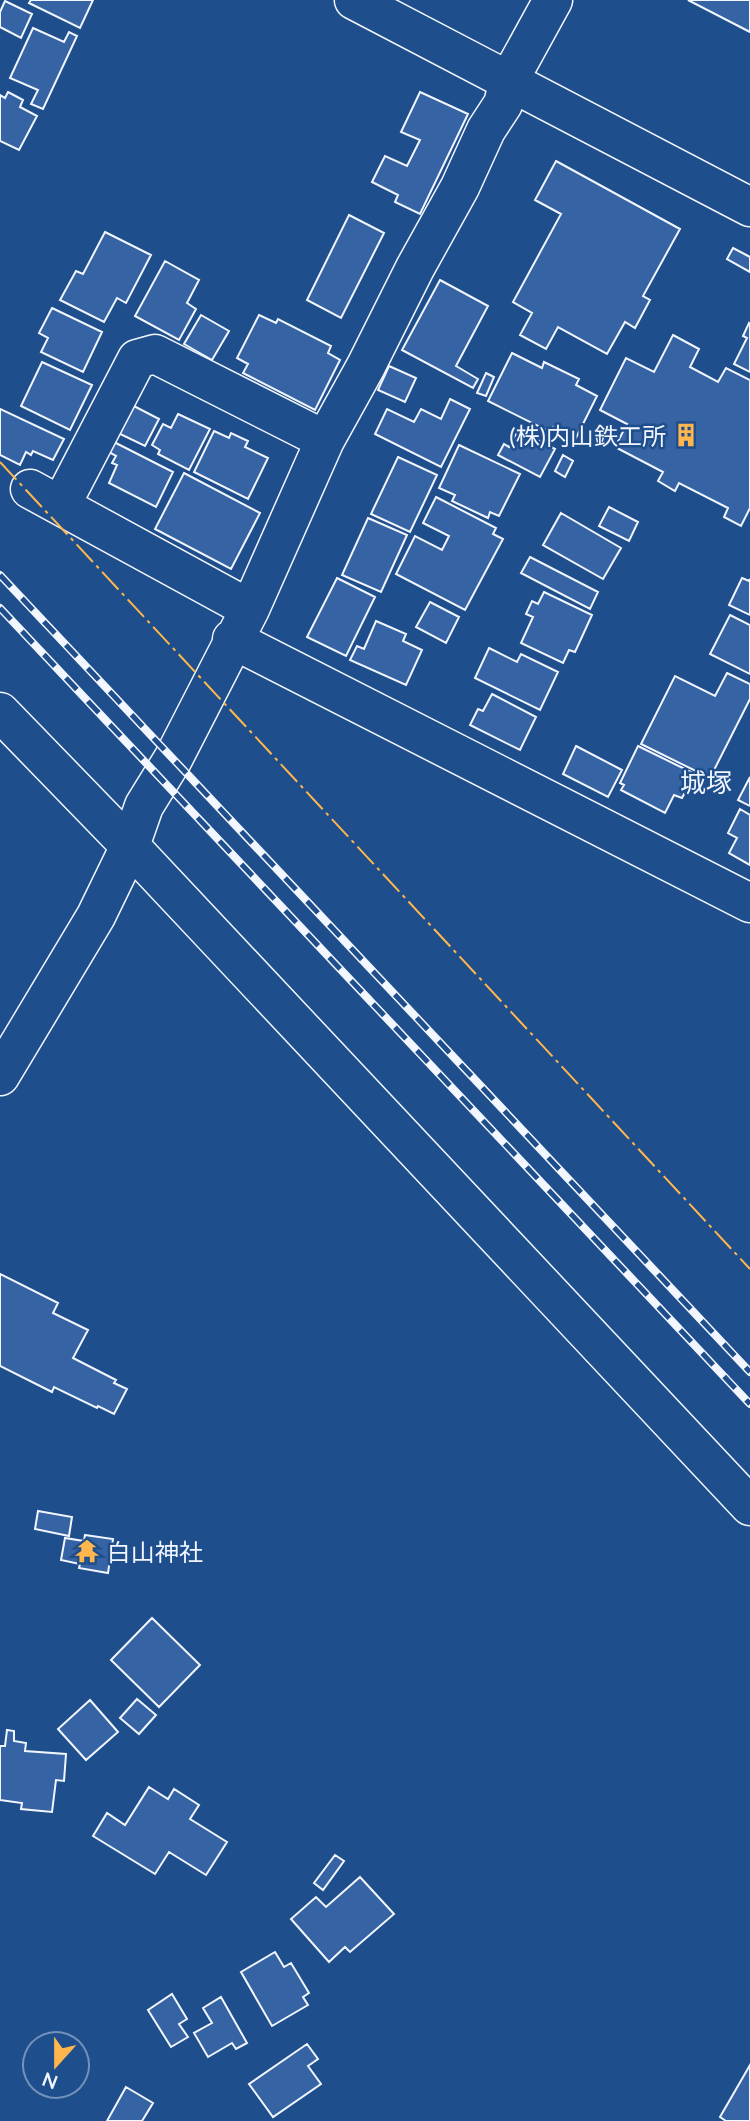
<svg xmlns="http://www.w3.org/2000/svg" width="750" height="2121" viewBox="0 0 750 2121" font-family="Lato,'Noto Sans JP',sans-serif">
<rect width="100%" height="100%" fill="#1f4e8c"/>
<path fill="#3563a3" stroke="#f2f6ff" stroke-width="2" d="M31 0H93L80 28 29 3Z
M688 0H750V32Z
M5 1 32 14 21 38 0 27V12Z
M33 28 64 42 69 32 77 36 43 109 31 104 38 90 10 78Z
M8 92 23 100 20 107 37 116 19 150 0 141V95L5 98Z
M420 92 468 114 420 214 395 202 398 195 372 182 385 156 407 166 420 140 401 132Z
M556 161 680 229 643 296 650 300 635 328 625 322 607 354 558 327 546 349 520 335 532 313 513 302 561 214 535 200Z
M349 215 384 233 341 318 307 300Z
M105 232 151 255 126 303 117 298 104 322 60 300 76 271 83 274Z
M733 248 750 257V272L727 259Z
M165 261 199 280 187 303 196 309 179 340 135 316Z
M440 280 488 306 456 366 478 379 473 388 402 350Z
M52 308 102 332 83 372 41 352 48 338 39 333Z
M201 315 229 331 212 360 184 344Z
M259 315 276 323 278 319 331 346 328 353 340 360 315 410 243 373 248 364 237 358Z
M749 323 750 324V372L734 364 747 338 743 336Z
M673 335 699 349 690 367 718 382 726 368 750 380V508L741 526 724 517 728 508 679 483 675 491 658 481 663 472 615 447 627 424 600 410 626 358 654 372Z
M512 353 542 368 544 362 579 379 576 385 597 396 576 438 553 427 550 432 488 401Z
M42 362 92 385 70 430 21 406Z
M389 366 416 378 405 402 378 390Z
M486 373 494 377 486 396 477 393Z
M450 399 470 409 441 467 375 434 387 409 414 422 421 409 441 419Z
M128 403 159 419 145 446 114 431Z
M0 409 64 439 53 460 33 451 31 455 26 452 20 465 0 455Z
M178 414 210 429 189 470 158 454 160 450 152 445 163 424 171 428Z
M518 430 555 449 540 477 498 455 504 444 509 447Z
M214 431 229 438 231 433 248 441 245 447 268 458 248 499 194 472Z
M112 441 173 472 156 507 109 483 117 465 112 463 116 456 107 451Z
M459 445 520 474 499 516 490 512 488 518 452 501 455 495 439 488Z
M563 455 573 461 565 477 555 471Z
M398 457 437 475 410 532 371 514Z
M184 473 260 513 231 569 155 529Z
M436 497 496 528 493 534 503 539 465 610 396 574 415 536 442 550 449 536 423 523Z
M609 507 638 522 629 541 599 526Z
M561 513 621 548 603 579 543 545Z
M368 518 407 535 381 592 342 575Z
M530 557 598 592 590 609 521 573Z
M337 578 375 597 346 656 307 637Z
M742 578 749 581 750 579V615L729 605Z
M544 592 592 615 575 652 569 650 563 663 521 643 533 617 526 614 532 601 538 604Z
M430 602 459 617 446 643 416 627Z
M730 615 750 625V674L710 654Z
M376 621 406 634 403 641 422 650 406 685 350 660 357 646 364 649Z
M489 648 517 662 521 654 558 672 540 710 475 678Z
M727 673 750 684V699L710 778 641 744 675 676 715 696Z
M492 694 536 717 520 750 470 725 478 709 483 711Z
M576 746 622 770 608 797 563 774Z
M638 746 695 774 682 798 674 795 665 813 621 790 624 785 620 783Z
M750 777V806L738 800Z
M740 809 750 815V865L729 853 737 838 728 833Z
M0 1274 58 1303 53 1313 88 1330 73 1358 116 1380 114 1383 127 1389 114 1414 98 1406 97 1408 54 1387 52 1392 0 1366Z
M38 1511 72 1517 69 1536 35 1529Z
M85 1535 113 1539 108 1573 79 1568 80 1564 61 1560 65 1538 84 1541Z
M152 1618 200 1665 159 1707 111 1660Z
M137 1699 156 1715 139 1734 120 1718Z
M90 1700 118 1732 86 1760 58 1729Z
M7 1730 14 1731V1741L26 1743 25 1751 66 1754 64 1781 56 1780 52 1812 21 1809 22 1803 0 1800V1746H5Z
M149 1787 168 1799 174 1789 199 1805 190 1819 227 1842 206 1875 169 1852 155 1874 93 1836 107 1813 125 1825Z
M335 1855 344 1861 323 1890 314 1883Z
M360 1877 394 1914 350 1952 345 1947 329 1962 291 1919 316 1897 326 1907Z
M275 1952 284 1967 291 1963 309 1993 303 1997 308 2005 272 2026 241 1972Z
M172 1994 187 2019 179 2024 188 2037 171 2047 148 2010Z
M221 1997 247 2043 236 2049 232 2043 208 2057 194 2033 212 2023 203 2008Z
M307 2044 318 2059 308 2066 321 2084 273 2117 249 2084Z
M750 2065V2121H726L720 2117Z
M126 2087 153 2103 142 2121H107Z"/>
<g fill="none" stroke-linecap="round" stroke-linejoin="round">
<g stroke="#f2f6ff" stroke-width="41">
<path id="minor" d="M354 0 750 207
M30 489 250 609
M61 505 137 359 155 354 325 440
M232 639 750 903
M0 712 130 846 750 1506
M0 1076 96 916 130 846 144 806 173 759 250 609 325 440 366 366 415 268 460 187 486 130 503 104 509 80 553 0"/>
</g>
<use href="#minor" stroke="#1f4e8c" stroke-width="38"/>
<g stroke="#f2f6ff" stroke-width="8">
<path id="rail" d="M0 575 750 1372
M0 608 750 1404"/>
</g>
<use href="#rail" stroke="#1f4e8c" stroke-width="5" stroke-dasharray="16" stroke-linecap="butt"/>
<path stroke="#ffb74d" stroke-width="2" stroke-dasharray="24 5 3.5 5" stroke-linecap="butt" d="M0 462 750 1269"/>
</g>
<defs>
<g id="building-bare" transform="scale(1.89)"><path d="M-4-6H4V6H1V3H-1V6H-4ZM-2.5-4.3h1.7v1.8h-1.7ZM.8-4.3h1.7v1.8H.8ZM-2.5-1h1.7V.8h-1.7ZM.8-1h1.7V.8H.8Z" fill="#ffb74d" stroke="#1f4e8c" stroke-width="2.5" paint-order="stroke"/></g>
<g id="temple-bare" transform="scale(1.89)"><path d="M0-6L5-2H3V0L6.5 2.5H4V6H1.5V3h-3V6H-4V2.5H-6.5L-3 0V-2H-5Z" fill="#ffb74d" stroke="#1f4e8c" stroke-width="2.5" paint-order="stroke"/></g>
</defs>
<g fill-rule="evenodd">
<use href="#building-bare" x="686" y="435"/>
<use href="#temple-bare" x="87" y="1551"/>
</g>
<g text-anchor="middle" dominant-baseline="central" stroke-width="5" stroke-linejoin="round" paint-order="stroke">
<g font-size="24" fill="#f2f6ff" stroke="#1f4e8c" text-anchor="end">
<text x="666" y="435">(株)内山鉄工所</text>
<text x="107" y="1551" text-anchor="start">白山神社</text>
</g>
<g font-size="26" fill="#f2f6ff" stroke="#1f4e8c">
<text x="706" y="782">城塚</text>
</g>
</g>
<g transform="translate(56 2065) rotate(201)"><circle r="33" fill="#1f4e8c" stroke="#7391ba" stroke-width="2"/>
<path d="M0-5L12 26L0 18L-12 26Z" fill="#ffb74d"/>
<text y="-10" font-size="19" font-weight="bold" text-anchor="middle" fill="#f2f6ff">N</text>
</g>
</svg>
